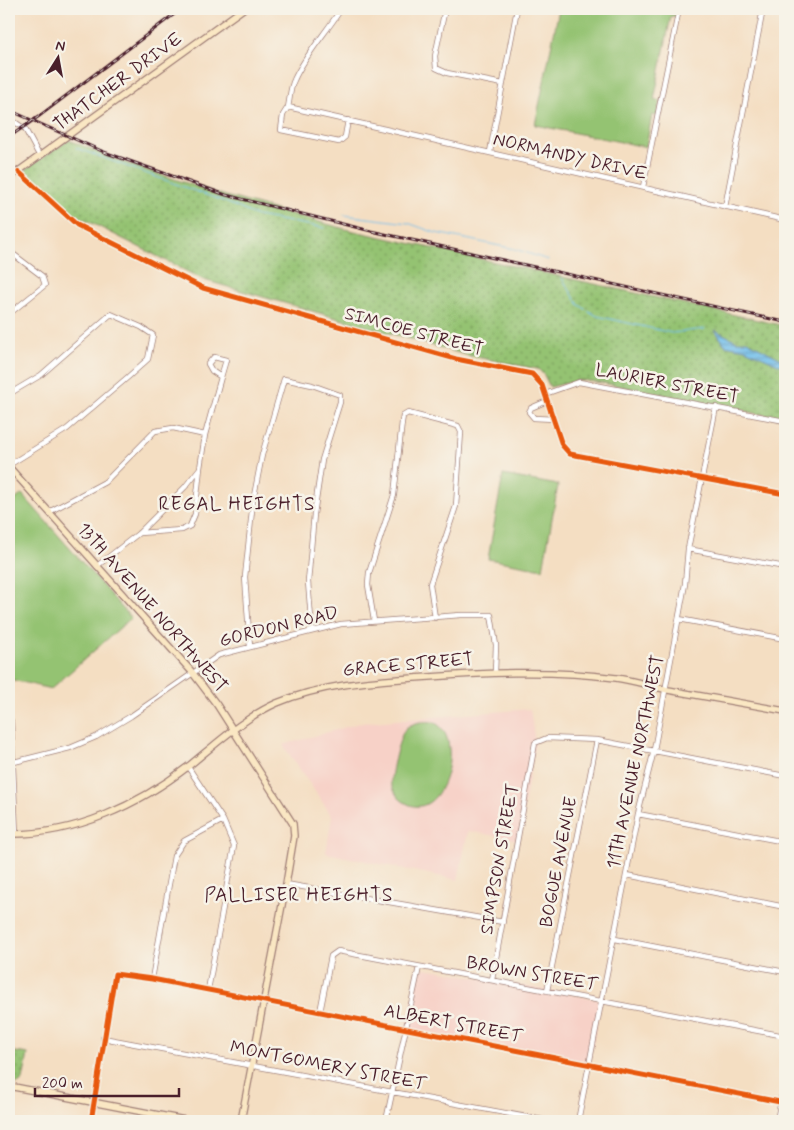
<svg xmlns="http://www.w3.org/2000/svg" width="794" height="1130" viewBox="0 0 794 1130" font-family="Mynerve,sans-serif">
<defs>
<pattern id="grass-dots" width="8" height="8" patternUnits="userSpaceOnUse" patternTransform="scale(1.25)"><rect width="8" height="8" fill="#94c372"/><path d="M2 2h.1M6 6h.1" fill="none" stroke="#7b9e5e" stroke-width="1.8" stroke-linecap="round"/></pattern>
<pattern id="water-rules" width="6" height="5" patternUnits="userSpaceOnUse" patternTransform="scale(1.25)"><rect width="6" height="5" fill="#72c0ec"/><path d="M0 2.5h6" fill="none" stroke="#609bbf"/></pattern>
</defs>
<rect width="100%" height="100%" fill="#f7f3e8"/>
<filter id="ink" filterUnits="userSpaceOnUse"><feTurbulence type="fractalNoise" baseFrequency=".02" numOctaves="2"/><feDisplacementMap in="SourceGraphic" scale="10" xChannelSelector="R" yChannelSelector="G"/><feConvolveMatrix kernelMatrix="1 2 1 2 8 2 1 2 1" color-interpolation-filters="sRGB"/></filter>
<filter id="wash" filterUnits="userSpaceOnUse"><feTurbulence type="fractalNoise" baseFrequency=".0096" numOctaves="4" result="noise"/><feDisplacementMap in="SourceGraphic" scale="20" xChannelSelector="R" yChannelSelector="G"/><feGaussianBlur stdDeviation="1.12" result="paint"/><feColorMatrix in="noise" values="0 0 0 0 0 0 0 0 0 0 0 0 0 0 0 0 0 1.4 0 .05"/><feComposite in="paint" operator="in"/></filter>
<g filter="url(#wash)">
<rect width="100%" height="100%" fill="#f4dec2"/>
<path fill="#f7d1c7" d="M530 709 535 743 518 840 468 831 458 880 326 853 332 816 283 745 360 723Z
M419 967 601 1000 589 1065 406 1029Z"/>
<path fill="url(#grass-dots)" stroke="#6f714e" d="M69 140 126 163 226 196 345 229 785 326V419L603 383 581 380 550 387 544 375 538 369 466 355 204 280 76 215 25 172 27 168Z
M9 1051 28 1054 23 1080 18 1084 9 1082Z"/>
<path fill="#94c372" stroke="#6f714e" d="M559 9H678L676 16H671L654 100 660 101 657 116 652 115 646 147 535 125Z
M503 475 558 485 543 569 488 559Z
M22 494 131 618 51 689 9 679V505Z
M420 722C425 722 432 721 435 723 467 738 441 833 400 799 397 797 392 787 391 783 390 774 400 733 406 728 409 725 416 723 420 722Z"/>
<path fill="url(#water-rules)" stroke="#5e708c" d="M715 330 737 341H747L785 361V367L745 349 725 345Z"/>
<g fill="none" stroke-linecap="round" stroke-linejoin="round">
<path stroke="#72c0ec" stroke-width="1" d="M76 148 223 201 257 216 325 228
M344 215 408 223 436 233 515 249 548 260
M562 278 579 305 597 316 672 333 705 329"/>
</g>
</g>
<g filter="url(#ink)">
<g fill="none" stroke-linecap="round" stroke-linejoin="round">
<g stroke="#9f7e76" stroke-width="6">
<path id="street" d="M341 9C326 33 305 55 294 80 290 88 290 99 288 107L785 220
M445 9 435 56 436 68 447 73 503 84
M288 107 283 115 281 130 339 142 345 137 348 120
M9 118 25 129 40 157
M490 152 517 9
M19 172 77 225 203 288 456 359 532 374 542 385 562 445 570 454 785 494
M643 187 679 9
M725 207 763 9
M9 251 42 276 45 285 9 314
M9 394 41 375 111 314 141 327 153 335 148 359 128 377 67 429 9 465
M545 394 579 382 785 421
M547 401 531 408 529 412 534 418 554 419
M205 435 221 377 212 371 208 364 214 357 226 360 221 377
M49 512 105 482 155 431 173 428 205 435 200 468 185 487 139 533 97 566
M139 533 182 530 190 526 195 514 200 468
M688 549 785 567
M679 619 785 639
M374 621 368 585 369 573 394 495 402 422 403 416 408 413 458 426 461 432 456 506 430 584 435 618
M250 647 245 577 253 501 262 455 284 379 312 385 340 395V402L322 460 314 514 308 582 312 630
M9 718 11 721 16 834
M14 762 70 748 96 737 131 716 219 655 341 624 461 615H491L496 645 495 672
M188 767 223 820 234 846 208 990
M638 814 785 842
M627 875 785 907
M286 884 503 922
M615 939 785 972
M152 979 174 856 184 841 223 820
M492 980 535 743 547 738 597 740 785 776
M547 991 597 740
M320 1012 331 956 338 951 785 1036
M103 1038 548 1121
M91 1121 115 974 152 979 785 1103
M386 1121 419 967
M578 1121 638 814 654 750 685 584 688 549 716 407
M777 1121 785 1079"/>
</g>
<g stroke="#9f7e76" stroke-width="8">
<path id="secondary" d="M9 178 243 9
M9 467 192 672 217 705 293 824 294 836 286 884 241 1121
M9 834C75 835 139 805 190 765 217 743 245 717 277 703 320 685 369 681 414 678 482 673 548 669 616 678 633 680 650 686 668 690 707 697 746 704 785 711
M9 1086 190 1121"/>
</g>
<use href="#street" stroke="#fff" stroke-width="4.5"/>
<use href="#secondary" stroke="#fae7c3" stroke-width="5.5"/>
<g stroke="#4a1f2b" stroke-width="3">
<path id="rail" d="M9 110 104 152 226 195 371 231 785 322
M9 137 38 117 181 9"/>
</g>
<use href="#rail" stroke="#f7f3e8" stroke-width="1" stroke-dasharray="4" stroke-linecap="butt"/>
<g stroke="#f7f3e8" stroke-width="8">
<path id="cycleway" d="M19 172 77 225 203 288 456 359 532 374 542 385 562 445 570 454 785 494
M91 1121 115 974 152 979 785 1103"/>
</g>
<use href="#cycleway" stroke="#e8590c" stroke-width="5"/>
</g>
</g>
<g text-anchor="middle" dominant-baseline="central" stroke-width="5" stroke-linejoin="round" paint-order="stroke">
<g font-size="18" fill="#4a1f2b" stroke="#f7f3e8">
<text transform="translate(118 82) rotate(-36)">THATCHER DRIVE</text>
<text transform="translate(570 157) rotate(13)">NORMANDY DRIVE</text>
<text transform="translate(414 332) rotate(15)">SIMCOE STREET</text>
<text transform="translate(667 384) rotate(11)">LAURIER STREET</text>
<text transform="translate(152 608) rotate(49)">13TH AVENUE NORTHWEST</text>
<text transform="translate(279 627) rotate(-14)">GORDON ROAD</text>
<text transform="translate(408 665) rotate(-5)">GRACE STREET</text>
<text transform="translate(636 762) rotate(-78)">11TH AVENUE NORTHWEST</text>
<text transform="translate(500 859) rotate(-80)">SIMPSON STREET</text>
<text transform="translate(559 862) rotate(-79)">BOGUE AVENUE</text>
<text transform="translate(532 974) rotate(10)">BROWN STREET</text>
<text transform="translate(453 1024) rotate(11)">ALBERT STREET</text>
<text transform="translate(328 1066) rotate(11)">MONTGOMERY STREET</text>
</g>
<g font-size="19" letter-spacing="1" fill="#4a1f2b" stroke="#f7f3e8">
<text x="237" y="504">REGAL HEIGHTS</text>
<text x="299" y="895">PALLISER HEIGHTS</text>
</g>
</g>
<rect width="794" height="1130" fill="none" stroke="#f7f3e8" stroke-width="30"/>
<g transform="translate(58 58) rotate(11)" stroke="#f7f3e8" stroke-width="4" paint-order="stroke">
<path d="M0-4L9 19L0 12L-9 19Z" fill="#4a1f2b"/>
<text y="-8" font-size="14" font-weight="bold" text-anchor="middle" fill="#4a1f2b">N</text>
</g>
<path d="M35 1088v8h144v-8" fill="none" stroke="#4a1f2b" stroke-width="2.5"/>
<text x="42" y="1088" font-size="15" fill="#4a1f2b" stroke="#f7f3e8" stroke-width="4" paint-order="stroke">200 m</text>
</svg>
